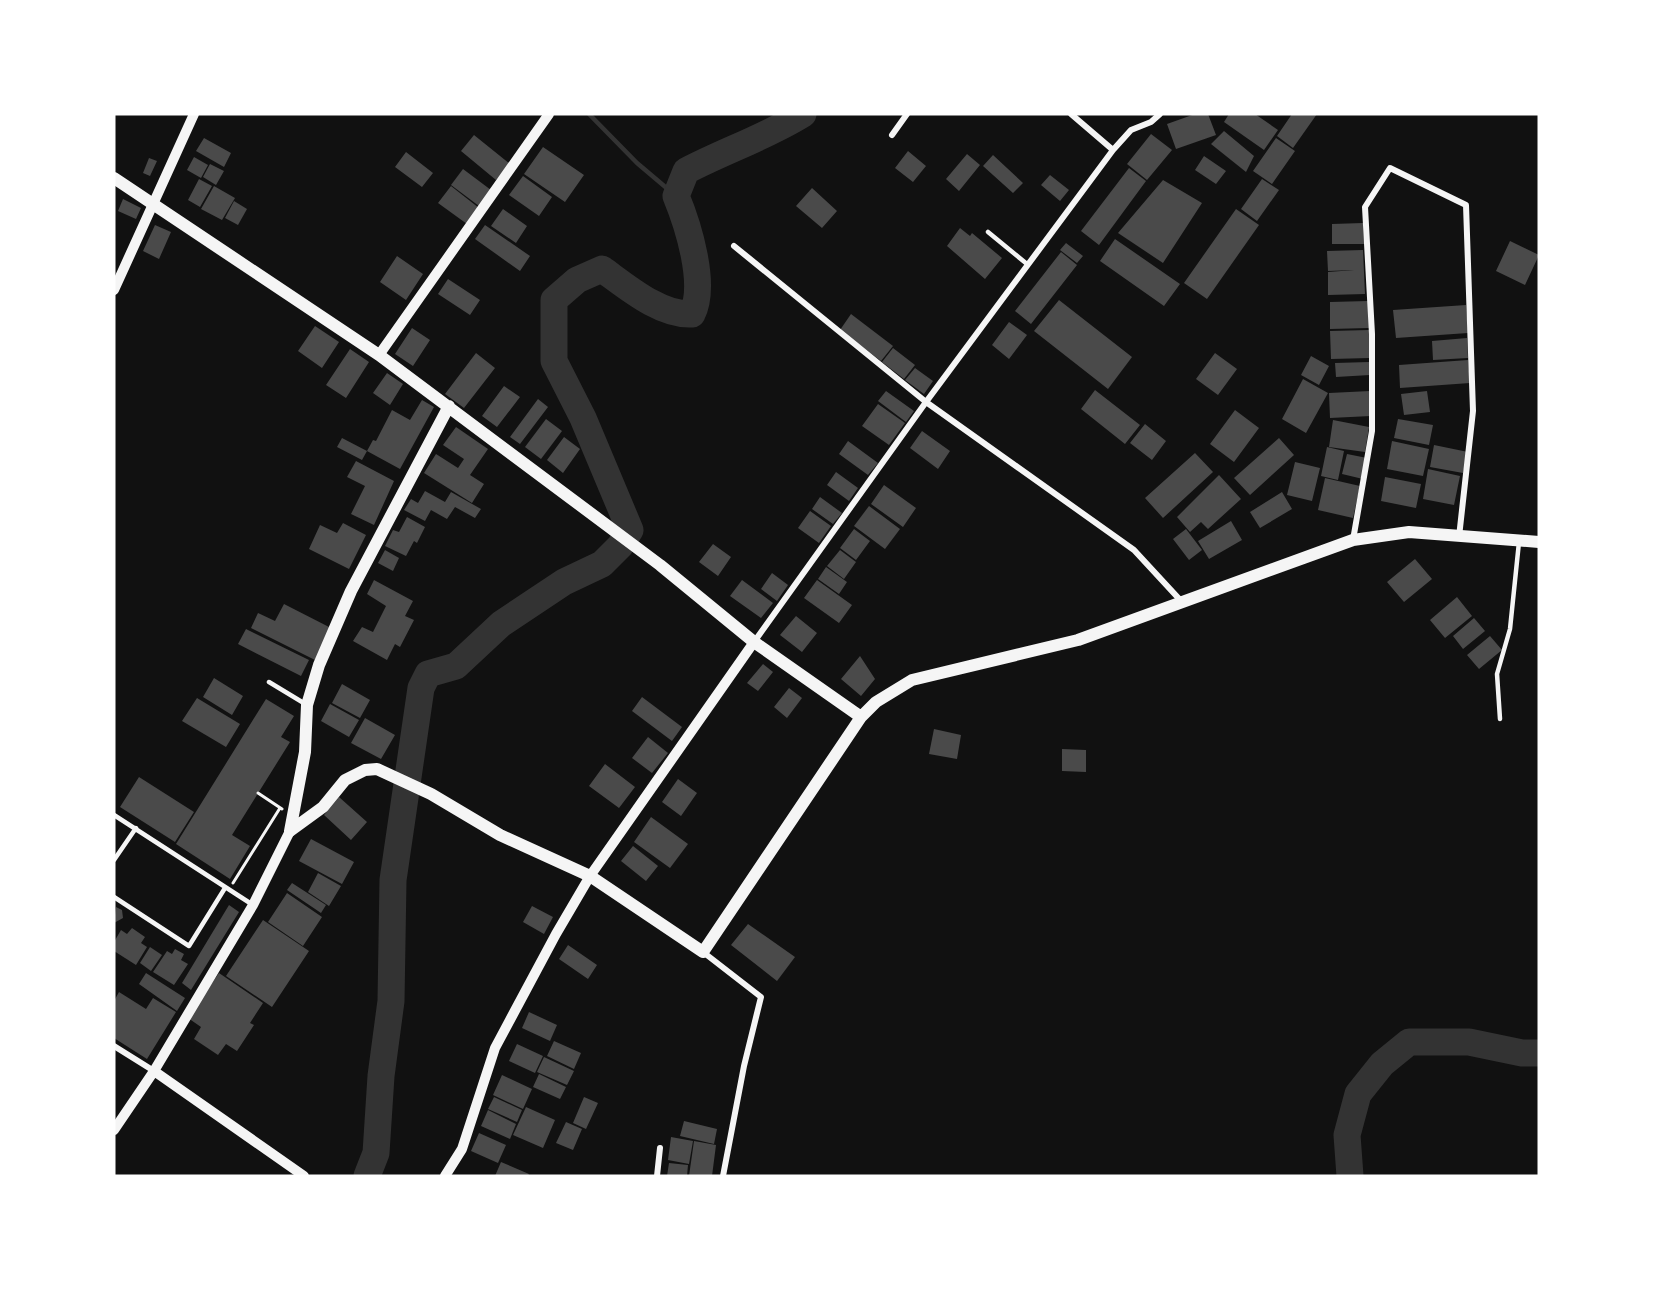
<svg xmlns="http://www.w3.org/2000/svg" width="1653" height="1290" viewBox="0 0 1653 1290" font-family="Roboto,sans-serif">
<rect width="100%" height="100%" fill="#111"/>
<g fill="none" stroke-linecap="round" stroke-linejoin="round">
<path stroke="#333" stroke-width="4.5" d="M589 114 637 163 676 196"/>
<path stroke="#333" stroke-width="27" d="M367 1176 376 1153 381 1076 391 1001 393 880 421 688 428 674 456 666 501 624 564 582 602 564 620 546 630 530 583 418 554 361V300L577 280 602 269C627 287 661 316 692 314 707 285 688 225 676 196L686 171C724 151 766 137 803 114
M1350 1176 1347 1135 1358 1094 1382 1064 1409 1042H1469L1522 1053H1539"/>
</g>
<path fill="#4a4a4a" d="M1195 114H1208L1216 135 1176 149 1167 124Z
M1229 114H1255L1278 130 1264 150 1224 122Z
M1292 114H1317L1293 148 1277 136Z
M1224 131 1254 156 1246 172 1211 144Z
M1151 134 1172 150 1147 180 1127 164Z
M474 135 510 164 496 180 461 151Z
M204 138 231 153 224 167 196 151Z
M1276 138 1295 151 1272 184 1253 171Z
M543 147 584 175 565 202 524 174Z
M908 151 926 166 913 182 895 168Z
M406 152 433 173 422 187 395 167Z
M967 154 980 165 959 191 946 179Z
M993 155 1023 183 1013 193 983 166Z
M1204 156 1226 171 1216 184 1195 170Z
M194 157 208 165 201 178 187 170Z
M149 158 157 161 150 176 143 173Z
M210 164 224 171 216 185 203 177Z
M1129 168 1146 181 1099 245 1081 231Z
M463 169 491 190 479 206 451 185Z
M1050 175 1069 190 1060 201 1041 185Z
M523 176 552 197 539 216 509 195Z
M199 179 212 186 200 207 188 200Z
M1262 179 1279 190 1257 221 1241 209Z
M1163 180 1202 203 1163 263 1118 233Z
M214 186 235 198 222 220 201 209Z
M451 186 479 208 467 224 438 203Z
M812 188 837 211 822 228 796 206Z
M123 199 141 208 136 219 118 211Z
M234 201 247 209 238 225 225 218Z
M503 209 527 226 516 243 491 226Z
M1236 209 1259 225 1207 299 1184 283Z
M1363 223 1364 244H1332V224Z
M155 225 171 232 159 259 143 251Z
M485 225 530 256 520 271 475 239Z
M960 228 970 236 972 233 1002 258 985 279 947 246Z
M1115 239 1180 284 1164 306 1100 261Z
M1510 241 1539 255 1525 285 1496 271Z
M1066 243 1083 256 1077 263 1060 250Z
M1363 250 1365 294 1328 295V272L1354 270 1328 271 1327 251Z
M1061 252 1077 265 1031 324 1015 311Z
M397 256 423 274 406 300 380 282Z
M448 279 480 300 470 315 438 294Z
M1059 300 1132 357 1108 389 1034 331Z
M1368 301 1369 328 1330 329V302Z
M1466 305 1468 333 1396 338 1393 310Z
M851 314 893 346 881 361 840 330Z
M1009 322 1027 335 1009 359 992 345Z
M315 326 339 342 322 368 298 351Z
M412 328 430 340 413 366 395 354Z
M1369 330 1370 358 1331 359 1330 331Z
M1467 338 1468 358 1433 360 1432 341Z
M893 348 915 365 904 379 882 362Z
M350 349 369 362 346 398 326 385Z
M476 353 495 368 464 408 445 394Z
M1215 353 1237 369 1218 395 1196 379Z
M1311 356 1329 366 1319 385 1301 375Z
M1468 360 1470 383 1400 388 1399 365Z
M1369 362 1370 375 1336 377 1335 363Z
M915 368 933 381 924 394 905 380Z
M387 373 403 384 390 405 373 393Z
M1303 379 1328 393 1306 433 1282 419Z
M504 386 520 397 497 427 482 416Z
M1095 390 1140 425 1125 444 1081 409Z
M886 391 914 411 906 422 878 401Z
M1370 391 1371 416 1330 418 1329 393Z
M1427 391 1430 412 1404 415 1401 394Z
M538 399 548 407 520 444 510 437Z
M422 400 434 407 400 469 367 451 373 440 376 441 392 410 410 420Z
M878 404 905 423 889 445 862 426Z
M1235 410 1259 428 1234 462 1210 444Z
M546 419 562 431 541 459 525 447Z
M1398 419 1433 425 1429 445 1394 438Z
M1333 420 1369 427 1365 452 1329 447Z
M1145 424 1166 441 1152 460 1130 443Z
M456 427 488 449 470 475 484 484 472 503 424 473 436 454 458 468 464 459 443 445Z
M922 431 950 451 938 469 910 448Z
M564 437 580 449 563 473 547 460Z
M342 438 367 451 362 460 337 447Z
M1279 438 1294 455 1250 495 1234 478Z
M848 441 878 463 868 475 839 454Z
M1392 441 1429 449 1423 476 1387 469Z
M1434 445 1468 452 1463 473 1430 467Z
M1327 447 1344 451 1338 480 1321 476Z
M1195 453 1213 472 1163 518 1145 498Z
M1347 454 1367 458 1363 479 1342 474Z
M356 461 394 481 374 525 351 514 365 486 347 477Z
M1295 462 1320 468 1312 501 1287 495Z
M1428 469 1460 476 1454 505 1423 499Z
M836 472 858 488 849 501 827 485Z
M1219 475 1241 499 1208 529 1201 522 1190 532 1177 517Z
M1385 477 1421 484 1416 508 1381 501Z
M1325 478 1360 486 1353 518 1318 510Z
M884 485 916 508 903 527 871 504Z
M425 491 445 502 451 492 481 509 475 518 455 507 447 519 431 510 425 521 404 510 411 499 418 503Z
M1282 492 1292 509 1260 528 1250 512Z
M820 497 842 513 833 524 812 509Z
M869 506 900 529 885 549 854 526Z
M810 511 831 526 819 543 798 528Z
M407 517 425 527 417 543 414 541 406 556 385 546 393 530 399 532Z
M1231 521 1242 540 1209 559 1198 541Z
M343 523 366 535 349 569 309 549 320 525 337 533Z
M854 529 870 541 856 560 840 548Z
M1186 529 1202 550 1189 560 1173 539Z
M713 544 731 557 718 576 699 562Z
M385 550 399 558 393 571 378 563Z
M840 550 856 562 844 579 827 566Z
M1415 559 1432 579 1404 602 1387 582Z
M826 567 847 582 839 594 818 579Z
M772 573 788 585 777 601 761 589Z
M374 580 413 601 405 616 414 620 400 647 395 644 387 660 353 641 362 627 373 632 386 606 367 594Z
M742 580 773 603 761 618 730 596Z
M817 580 852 605 839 623 804 598Z
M1457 597 1472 616 1445 638 1430 620Z
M284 604 331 628 315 660 251 628 258 613 275 621Z
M796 616 817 633 802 652 780 635Z
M1474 618 1485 631 1463 649 1453 636Z
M246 629 309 660 301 676 238 644Z
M1490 636 1502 650 1479 669 1467 655Z
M860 656 875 679 861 696 841 679Z
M763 664 773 672 758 691 747 683Z
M214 678 243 696 232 715 203 697Z
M342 684 370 700 360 718 332 703Z
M789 688 802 698 787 718 774 707Z
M642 697 682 727 672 741 632 711Z
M197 698 240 724 226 747 182 721Z
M266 699 294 716 281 737 290 742 232 835 250 846 230 879 176 844Z
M330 704 359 720 349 737 321 721Z
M365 718 395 735 381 759 351 743Z
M934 729 961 735 957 759 929 754Z
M648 737 668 753 652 773 632 758Z
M1062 749 1086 750V772L1062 771Z
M605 764 635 787 619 808 589 786Z
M139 777 194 812 175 842 120 807Z
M678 779 697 793 681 816 662 802Z
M339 797 367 822 351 840 324 815Z
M651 817 688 844 670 868 634 842Z
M311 839 354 862 342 884 299 861Z
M633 846 658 866 646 881 621 861Z
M318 873 341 886 329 906 308 892Z
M292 883 326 905 321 913 287 890Z
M287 893 322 917 303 946 268 922Z
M229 905 239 912 191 990 182 983Z
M532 906 553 917 544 934 523 922Z
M116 907 122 910 123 918 114 923Z
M263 920 309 951 272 1007 226 976Z
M748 924 795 957 777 981 731 945Z
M132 928 145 937 141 943 147 947 136 965 114 951V942L121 930 127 934Z
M568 945 597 965 588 979 559 959Z
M150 947 162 955 151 971 140 963Z
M175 949 184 954 181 960 188 964 174 985 153 972 167 951 172 954Z
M146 973 185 998 177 1011 139 984Z
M219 973 263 1003 250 1023 254 1025 237 1051 226 1044 218 1055 194 1039 201 1027 188 1018Z
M119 992 146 1009 153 998 176 1012 147 1059 114 1038V1001Z
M529 1012 557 1025 550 1041 522 1028Z
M554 1041 581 1053 574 1069 547 1056Z
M517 1044 543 1056 535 1073 509 1061Z
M544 1057 574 1071 567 1085 537 1072Z
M539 1074 566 1087 560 1099 533 1087Z
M502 1075 532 1089 523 1109 493 1095Z
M494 1097 522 1110 517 1122 488 1109Z
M584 1097 598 1103 586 1129 573 1123Z
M526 1107 555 1120 543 1148 513 1135Z
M488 1110 516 1124 510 1139 481 1126Z
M684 1121 717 1129 714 1144 680 1136Z
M566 1122 582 1129 573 1150 556 1143Z
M479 1133 506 1145 498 1163 471 1151Z
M671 1137 693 1141 689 1164 668 1160Z
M694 1141 716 1145 712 1176H689Z
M501 1162 529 1174 528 1176H495Z
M669 1163 688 1165 687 1176H667Z"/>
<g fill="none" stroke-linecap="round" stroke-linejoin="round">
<path stroke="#f5f5f5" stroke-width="3" d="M258 793 282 809
M233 883 280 808"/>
<path stroke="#f5f5f5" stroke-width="4.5" d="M988 232 1027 264
M269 682 307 705
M1500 719 1497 674 1510 629 1519 542
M114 815 253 905
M114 860 136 828
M114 897 189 946 225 888"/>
<path stroke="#f5f5f5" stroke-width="6" d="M1071 114 1113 150
M892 135 907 114
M734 246 926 402 1134 550 1182 602
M1353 540 1372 431V334L1365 207 1390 168 1466 205 1473 411 1459 537
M754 642 926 402 1113 150 1131 130 1151 122 1160 114
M703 952 761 997 744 1066 723 1176
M114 1046 154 1071
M657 1176 660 1148"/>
<path stroke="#f5f5f5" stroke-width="10" d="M114 290 194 114
M379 355 549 114
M154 1071 304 1176
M114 1130 154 1071 253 905 290 831
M445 1176 462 1149 495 1048 556 934 590 876 754 642"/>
<path stroke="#f5f5f5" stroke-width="12" d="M114 178 379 355 660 565 754 642 861 717
M290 831 323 807 345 780 365 770 377 769 431 794 500 835 590 876 703 952 861 717 876 702 912 680 1078 640 1353 540 1409 532 1539 542
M290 831 305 752 307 705 319 665 351 591 449 406"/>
</g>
<rect width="1653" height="1290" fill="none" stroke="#ffffff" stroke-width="231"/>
</svg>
